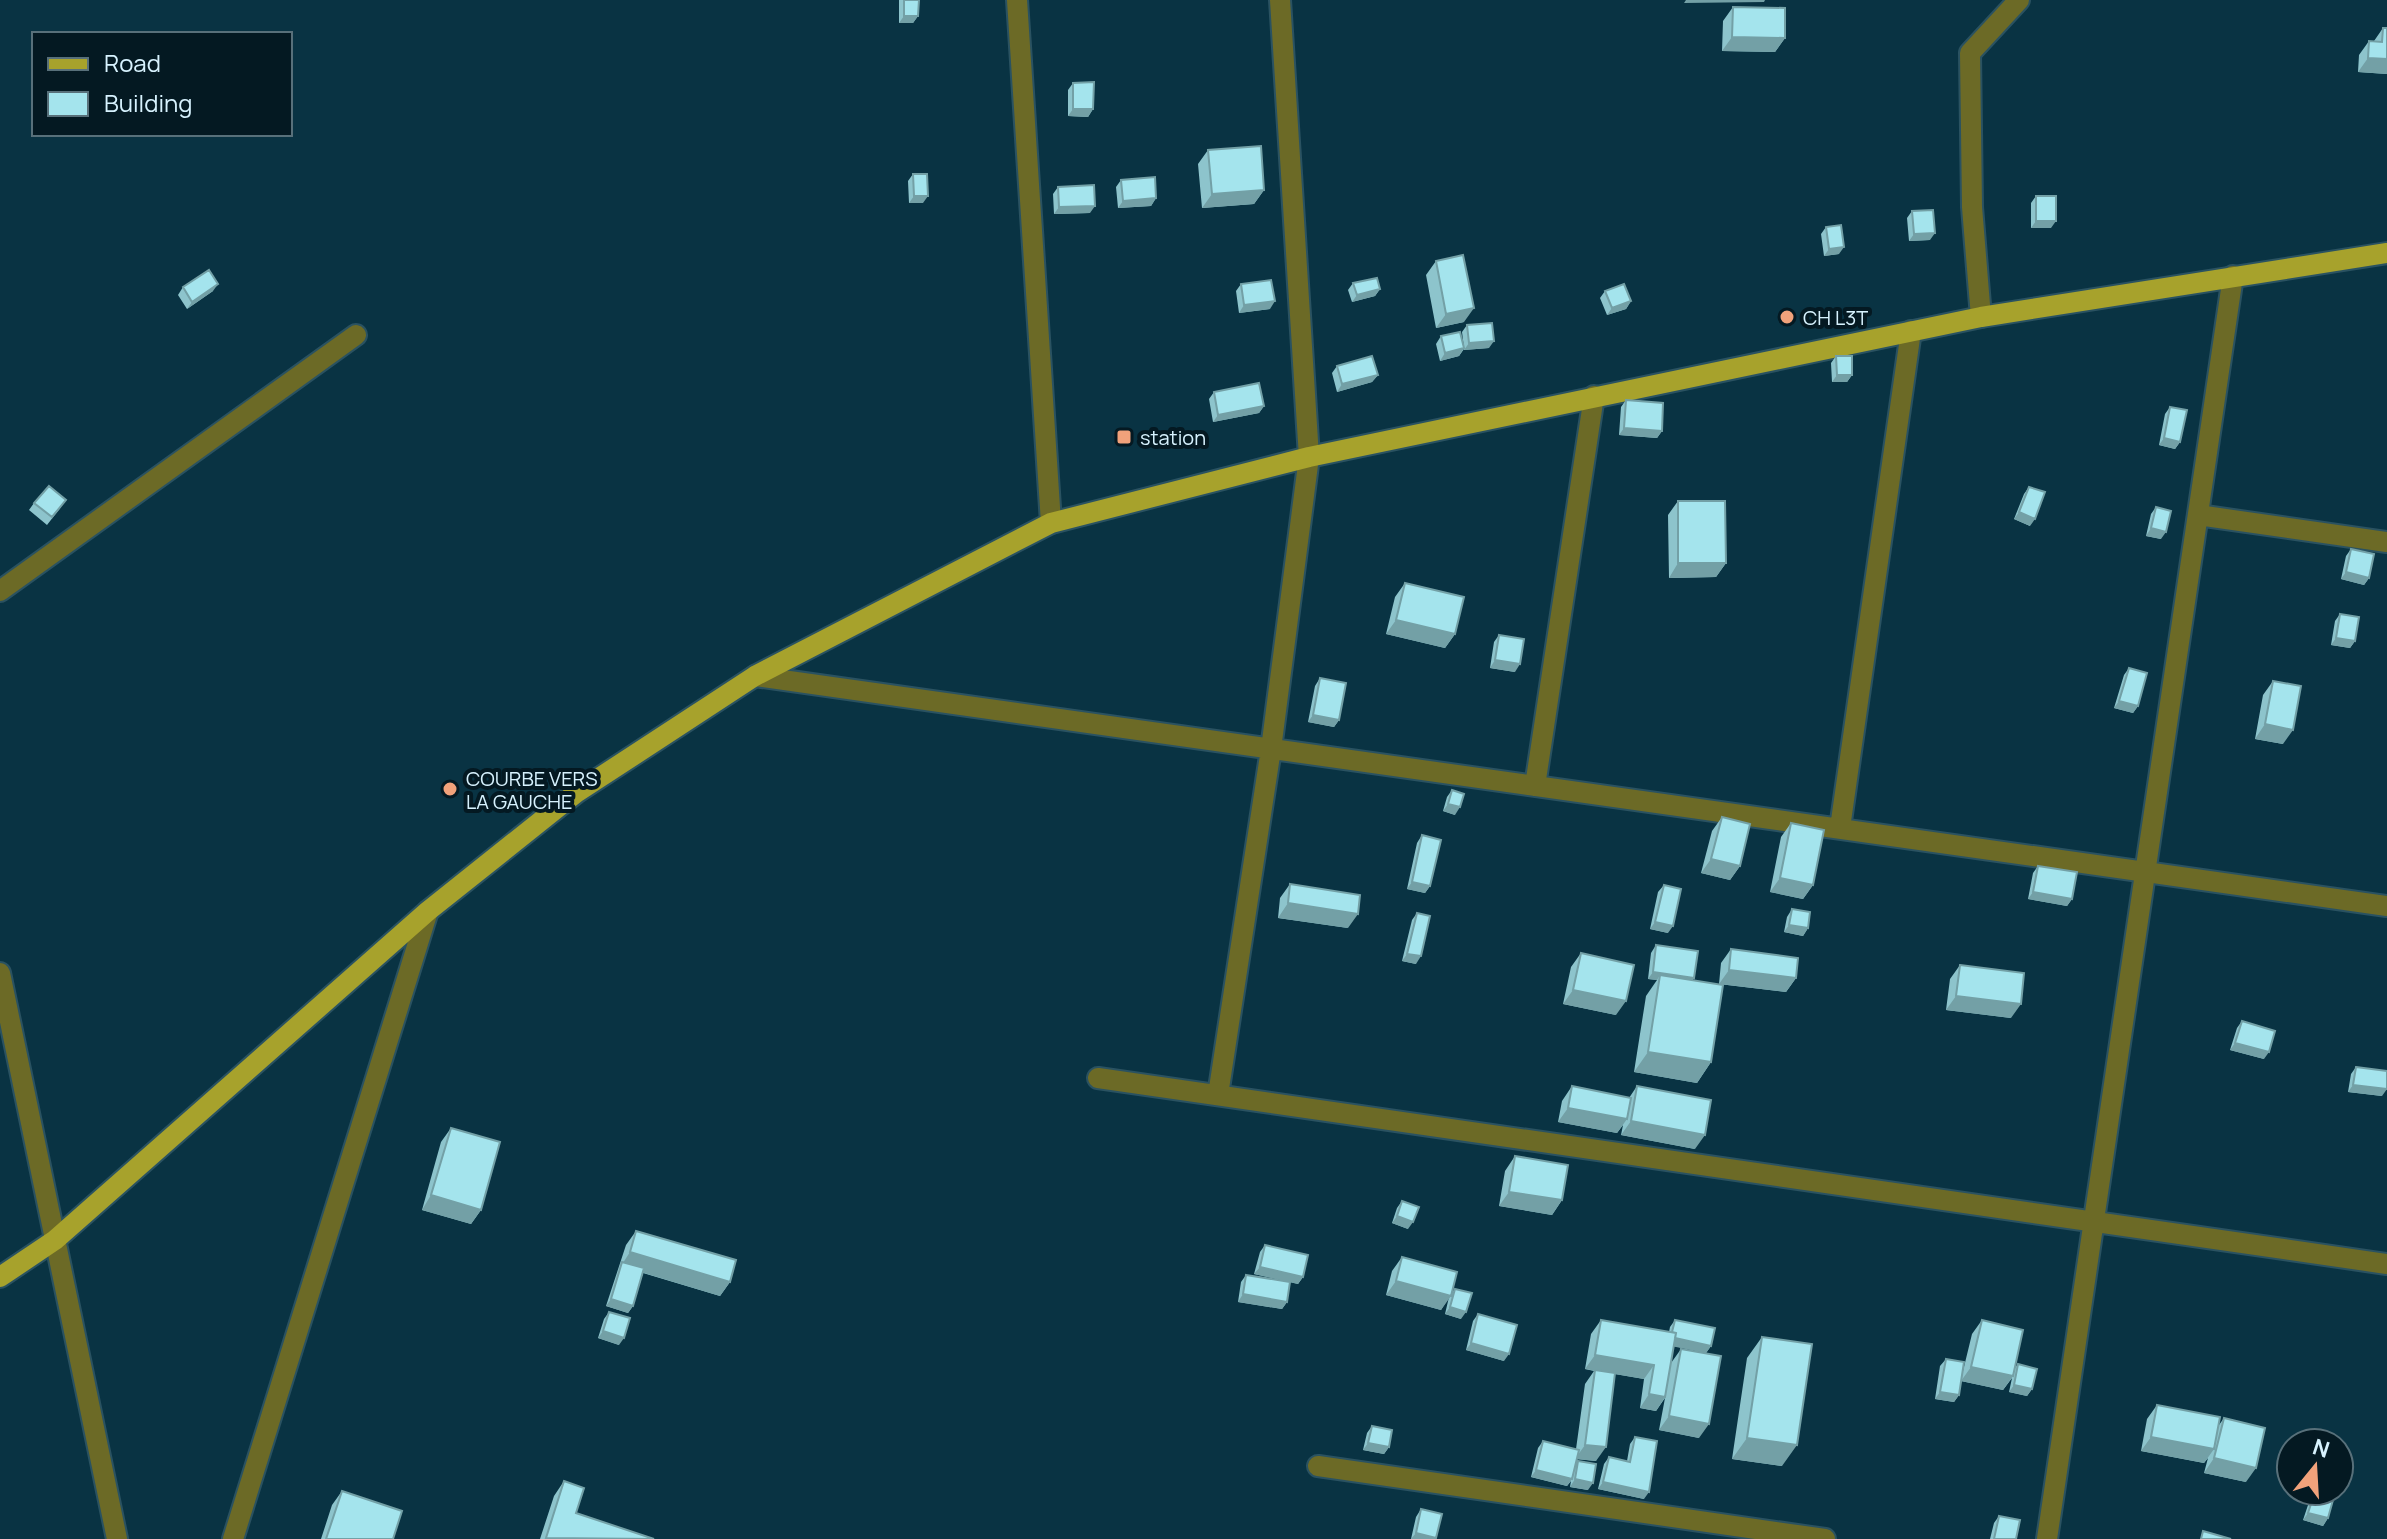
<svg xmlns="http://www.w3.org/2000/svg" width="2387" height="1539" viewBox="0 0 2387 1539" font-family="Manrope,sans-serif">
<rect width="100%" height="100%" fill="#093343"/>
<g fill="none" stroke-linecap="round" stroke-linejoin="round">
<g stroke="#2a5261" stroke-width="24">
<path id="minor" d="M1017 0 1051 523
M1981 317 1972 207 1970 53 2019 0
M2198 515 2387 542
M0 591 356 335
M755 676 2387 906
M1535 786 1594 396
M1840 828 1911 331
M0 973 117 1539
M1098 1078 2387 1264
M1218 1095 1271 749 1309 457 1280 0
M1318 1466 1825 1539
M233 1539 428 911
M2047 1539 2233 276"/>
</g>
<g stroke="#2a5261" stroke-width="24">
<path id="major" d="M0 1277 55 1240 428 911 576 793 755 676 1051 523 1309 457 1981 317 2387 253"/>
</g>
<use href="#minor" stroke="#6c6a26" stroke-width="20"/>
<use href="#major" stroke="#a7a22c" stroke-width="20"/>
</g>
<path fill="#8dc4cc" d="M899 0H919L918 16 913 23H899Z
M1733 7 1785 38 1775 52 1722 51 1723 21Z
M2383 28H2387V74L2358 72 2359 55 2369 41H2374Z
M1073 83 1093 109 1088 117 1068 116V90Z
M1208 150 1264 190 1254 204 1202 208 1198 164Z
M913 174 923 203H909L908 181Z
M1121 180 1156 198 1151 206 1118 208 1116 187Z
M1058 187 1090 213 1054 214 1053 194Z
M2036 196 2051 228H2031V203Z
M1912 211 1930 240 1909 241 1907 218Z
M1826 227 1839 254 1824 256 1821 234Z
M1436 261 1464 322 1436 328 1426 275Z
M1353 283 1380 289 1375 296 1352 302 1348 290Z
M1241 284 1270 309 1239 313 1236 291Z
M183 287 213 291 187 309 178 295Z
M1605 291 1631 301 1626 309 1607 315 1600 298Z
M1467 325 1489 348 1464 350V349L1459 356 1440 361 1436 344 1441 336 1464 348 1462 332Z
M1836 356 1852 375 1847 382H1832L1831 363Z
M1337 366 1378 375 1372 382 1337 392 1332 373Z
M1214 392 1264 406 1259 413 1213 422 1209 399Z
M1626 400 1662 431 1657 438 1619 435 1621 407Z
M2170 407 2180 442 2175 449 2159 445 2165 414Z
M2029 487 2030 526 2014 519 2024 494Z
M1678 501 1726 563 1716 577 1669 578 1668 515Z
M34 503 61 507 47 525 29 510Z
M2156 507 2161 539 2146 536 2151 514Z
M2351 549 2369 578 2364 585 2341 579 2346 556Z
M1405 583 1455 634 1445 648 1386 634 1395 597Z
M2340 614 2355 641 2350 648 2331 645 2335 621Z
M1499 635 1515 672 1490 668 1494 642Z
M2129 668 2138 706 2133 713 2114 708 2124 675Z
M1320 678 1339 720 1334 727 1308 722 1315 686Z
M2273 681 2283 744 2255 739 2263 695Z
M1452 790 1455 815 1443 811 1447 797Z
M1722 817 1740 866 1730 880 1701 873 1712 831Z
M1791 823 1813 885 1803 899 1770 892 1781 837Z
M1422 835 1430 886 1425 893 1407 889 1417 843Z
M2038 866 2072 899 2067 906 2028 899 2033 873Z
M1290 884 1348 928 1278 918 1280 898Z
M1664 885 1668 933 1650 929 1658 892Z
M1792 909 1808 928 1803 936 1784 932 1787 917Z
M1417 913 1416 964 1402 961 1412 920Z
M1656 945 1694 978 1692 980 1711 1062 1697 1083 1634 1072 1646 996 1657 980 1648 979 1651 953Z
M1731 949 1796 978 1786 992 1719 984 1721 963Z
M1581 953 1616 1015 1563 1004 1571 967Z
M1960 965 2011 1018 1946 1010 1950 979Z
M2242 1021 2264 1059 2230 1050 2237 1028Z
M2356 1067 2382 1096 2348 1092 2351 1074Z
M1572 1086 1629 1098 1637 1086 1695 1149 1621 1135 1623 1125 1617 1133 1558 1122 1562 1101Z
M451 1128 481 1210 471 1224 422 1210 441 1142Z
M1515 1156 1562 1200 1552 1215 1499 1206 1505 1171Z
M1402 1201 1408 1229 1392 1223 1397 1208Z
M636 1231 730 1282 720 1296 643 1273 633 1306 628 1313 606 1306 626 1245Z
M1265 1245 1303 1277 1298 1284 1290 1282 1287 1302 1282 1309 1238 1302 1241 1282 1246 1275 1286 1281 1254 1274 1260 1252Z
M1402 1257 1451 1294 1455 1289 1461 1319 1445 1314 1449 1297 1441 1310 1386 1295 1392 1271Z
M609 1312 619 1345 598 1338 604 1319Z
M1478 1314 1504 1361 1466 1350 1473 1321Z
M1601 1320 1669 1332 1670 1327 1675 1320 1711 1346 1706 1353 1674 1346 1671 1363 1681 1349 1699 1438 1659 1430 1665 1398 1656 1411 1640 1408 1644 1379 1615 1374 1596 1461 1577 1459 1576 1464 1578 1461 1588 1490 1570 1487 1571 1481 1567 1486 1531 1477 1538 1448 1543 1441 1576 1449 1585 1384 1594 1371 1585 1369 1591 1334Z
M1982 1320 2014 1369 2018 1364 2032 1389 2027 1396 2009 1392 2012 1378 2003 1390 1961 1381 1959 1395 1954 1402 1935 1399 1940 1366 1946 1359 1963 1371 1972 1334Z
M1762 1337 1782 1466 1732 1459 1747 1358Z
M2157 1405 2219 1425 2224 1418 2246 1482 2204 1473 2208 1458 2204 1463 2141 1451 2147 1419Z
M1372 1426 1389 1447 1384 1454 1363 1450 1367 1433Z
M1635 1437 1644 1499 1598 1489 1604 1464 1609 1457 1627 1461 1630 1444Z
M564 1481 576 1513 654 1539H540L554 1496Z
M342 1491 393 1539H321L332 1505Z
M2314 1495 2328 1518 2323 1526 2303 1520 2309 1502Z
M1421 1509 1436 1538 1435 1539H1411L1416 1517Z
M1999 1516 2016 1539H1990L1994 1523Z"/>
<path fill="#73a0a6" d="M1686 0H1765L1764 2 1684 3Z
M904 16H918L913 23H899Z
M1732 37 1785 38 1775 52 1722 51Z
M2368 58 2387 59V74L2358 72Z
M1073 109H1093L1088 117 1068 116Z
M1264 190 1254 204 1202 208 1212 194Z
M914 196H928L923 203H909Z
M1156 198 1151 206 1118 208 1123 201Z
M1095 206 1090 213 1054 214 1059 207Z
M2036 221H2056L2051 228H2031Z
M1935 233 1930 240 1909 241 1914 234Z
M1844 247 1839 254 1824 256 1829 249Z
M218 284 213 291 187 309 192 302Z
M1380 289 1375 296 1352 302 1357 295Z
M1275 301 1270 309 1239 313 1244 305Z
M1631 301 1626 309 1607 315 1612 308Z
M1474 308 1464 322 1436 328 1446 314Z
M1494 341 1489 348 1464 350 1469 343Z
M1464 348 1459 356 1440 361 1445 353Z
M1378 375 1372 382 1337 392 1342 384Z
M1837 375H1852L1847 382H1832Z
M1264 406 1259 413 1213 422 1218 415Z
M1624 428 1662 431 1657 438 1619 435Z
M2164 438 2180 442 2175 449 2159 445Z
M2019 512 2035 519 2030 526 2014 519Z
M2151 528 2166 532 2161 539 2146 536Z
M1678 563H1726L1716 577 1669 578Z
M2346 572 2369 578 2364 585 2341 579Z
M1396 620 1455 634 1445 648 1386 634Z
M2336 638 2355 641 2350 648 2331 645Z
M1495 660 1520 664 1515 672 1490 668Z
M2119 701 2138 706 2133 713 2114 708Z
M1313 715 1339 720 1334 727 1308 722Z
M2265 724 2293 730 2283 744 2255 739Z
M1448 804 1460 807 1455 815 1443 811Z
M1711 859 1740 866 1730 880 1701 873Z
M1780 878 1813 885 1803 899 1770 892Z
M1412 882 1430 886 1425 893 1407 889Z
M2033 892 2072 899 2067 906 2028 899Z
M1288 903 1358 914 1348 928 1278 918Z
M1655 922 1673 926 1668 933 1650 929Z
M1789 925 1808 928 1803 936 1784 932Z
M1407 954 1421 956 1416 964 1402 961Z
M1729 970 1796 978 1786 992 1719 984Z
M1653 972 1694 978 1689 985 1660 975 1657 980 1648 979Z
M1573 990 1626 1001 1616 1015 1563 1004Z
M1956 996 2021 1004 2011 1018 1946 1010Z
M2235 1043 2269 1052 2264 1059 2230 1050Z
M1648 1052 1711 1062 1697 1083 1634 1072Z
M2353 1085 2387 1089 2382 1096 2348 1092Z
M1568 1108 1627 1119 1617 1133 1558 1122Z
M1631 1121 1705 1135 1695 1149 1621 1135Z
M1509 1192 1562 1200 1552 1215 1499 1206Z
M431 1195 481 1210 471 1224 422 1210Z
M1397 1216 1413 1222 1408 1229 1392 1223Z
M630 1252 730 1282 720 1296 621 1266Z
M1260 1267 1303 1277 1298 1284 1254 1274Z
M1396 1281 1451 1296 1441 1310 1386 1295Z
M1243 1294 1287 1302 1282 1309 1238 1302Z
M611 1299 633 1306 628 1313 606 1306Z
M1450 1307 1466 1312 1461 1319 1445 1314Z
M603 1331 624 1338 619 1345 598 1338Z
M1671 1337 1711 1346 1706 1353 1666 1345Z
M1471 1343 1509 1354 1504 1361 1466 1350Z
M1595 1355 1654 1365 1644 1379 1585 1369Z
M1971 1367 2013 1376 2003 1390 1961 1381Z
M2014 1385 2032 1389 2027 1396 2009 1392Z
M1940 1392 1959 1395 1954 1402 1935 1399Z
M1649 1394 1665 1397 1656 1411 1640 1408Z
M1669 1416 1709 1424 1699 1438 1659 1430Z
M2151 1437 2214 1449 2204 1463 2141 1451Z
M1747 1438 1797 1445 1782 1466 1732 1459Z
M1368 1443 1389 1447 1384 1454 1363 1450Z
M1585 1445 1606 1447 1596 1461 1575 1459Z
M2214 1458 2256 1468 2246 1482 2204 1473Z
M1536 1470 1572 1479 1567 1486 1531 1477Z
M1575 1479 1593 1483 1588 1490 1570 1487Z
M1603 1482 1649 1492 1644 1499 1598 1489Z
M2308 1513 2328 1518 2323 1526 2303 1520Z
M1416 1533 1436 1538 1435 1539H1411Z"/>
<path fill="#a4e4ed" stroke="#73a0a6" stroke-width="2" d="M904 0H919L918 16H904Z
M1733 7 1785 8V38L1732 37Z
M2383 28H2387V59L2368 58 2369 41 2382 42Z
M1094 82 1093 109H1073V83Z
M1261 146 1264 190 1212 194 1208 150Z
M913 174H927L928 196H914Z
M1155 177 1156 198 1123 201 1121 180Z
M1094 185 1095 206 1059 207 1058 187Z
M2036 196H2056V221H2036Z
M1933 210 1935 233 1914 234 1912 211Z
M1841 225 1844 247 1829 249 1826 227Z
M1463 255 1474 308 1446 314 1436 261Z
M209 270 218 284 192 302 183 287Z
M1377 278 1380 289 1357 295 1353 283Z
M1271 280 1275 301 1244 305 1241 284Z
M1624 284 1631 301 1612 308 1605 291Z
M1492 323 1494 341 1469 343 1467 325Z
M1460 332 1464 348 1445 353 1441 336Z
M1372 356 1378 375 1342 384 1337 366Z
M1836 356H1852V375H1837Z
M1259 383 1264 406 1218 415 1214 392Z
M1626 400 1663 403 1662 431 1624 428Z
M2170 407 2187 410 2180 442 2164 438Z
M49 486 66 500 52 517 34 503Z
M2029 487 2045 492 2035 519 2019 512Z
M1678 501H1725L1726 563H1678Z
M2156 507 2171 511 2166 532 2151 528Z
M2351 549 2374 554 2369 578 2346 572Z
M1405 583 1464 597 1455 634 1396 620Z
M2340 614 2359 617 2355 641 2336 638Z
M1499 635 1524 639 1520 664 1495 660Z
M2129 668 2147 673 2138 706 2119 701Z
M1320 678 1346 683 1339 720 1313 715Z
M2273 681 2301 686 2293 730 2265 724Z
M1452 790 1464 794 1460 807 1448 804Z
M1722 817 1750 824 1740 866 1711 859Z
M1791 823 1824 830 1813 885 1780 878Z
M1422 835 1441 840 1430 886 1412 882Z
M2038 866 2077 872 2072 899 2033 892Z
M1290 884 1360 895 1358 914 1288 903Z
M1664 885 1681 889 1673 926 1655 922Z
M1792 909 1810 912 1808 928 1789 925Z
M1417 913 1430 916 1421 956 1407 954Z
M1656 945 1698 951 1694 978 1653 972Z
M1731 949 1798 958 1796 978 1729 970Z
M1581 953 1634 965 1626 1001 1573 990Z
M1960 965 2024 973 2021 1004 1956 996Z
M1660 975 1723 985 1711 1062 1648 1052Z
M2242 1021 2275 1031 2269 1052 2235 1043Z
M2356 1067 2387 1071V1089L2353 1085Z
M1572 1086 1631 1098 1627 1119 1568 1108Z
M1637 1086 1711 1100 1705 1135 1631 1121Z
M451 1128 500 1142 481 1210 431 1195Z
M1515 1156 1568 1165 1562 1200 1509 1192Z
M1402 1201 1419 1207 1413 1222 1397 1216Z
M636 1231 736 1260 730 1282 630 1252Z
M1265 1245 1308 1255 1303 1277 1260 1267Z
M1402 1257 1457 1272 1451 1296 1396 1281Z
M622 1262 644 1268 633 1306 611 1299Z
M1246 1275 1290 1282 1287 1302 1243 1294Z
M1455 1289 1472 1293 1466 1312 1450 1307Z
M609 1312 630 1318 624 1338 603 1331Z
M1478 1314 1517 1325 1509 1354 1471 1343Z
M1601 1320 1676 1333 1665 1397 1649 1394 1654 1365 1595 1355Z
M1675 1320 1715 1328 1711 1346 1675 1338 1676 1333 1672 1332Z
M1982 1320 2023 1330 2013 1376 1971 1367Z
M1762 1337 1812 1344 1797 1445 1747 1438Z
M1681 1349 1721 1356 1709 1424 1669 1416Z
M1946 1359 1964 1362 1959 1395 1940 1392Z
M2018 1364 2037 1369 2032 1389 2014 1385Z
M1595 1370 1615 1373 1606 1447 1585 1445Z
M2157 1405 2220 1417 2214 1449 2151 1437Z
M2224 1418 2265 1428 2256 1468 2214 1458Z
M1372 1426 1392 1430 1389 1447 1368 1443Z
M1635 1437 1657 1441 1649 1492 1603 1482 1609 1457 1630 1462Z
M1543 1441 1579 1450 1572 1479 1536 1470Z
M1578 1461 1596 1464 1593 1483 1575 1479Z
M564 1481 584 1488 576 1513 654 1539 546 1538Z
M342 1491 402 1511 393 1539H326Z
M2314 1495 2333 1500 2328 1518 2308 1513Z
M1421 1509 1442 1514 1436 1538 1416 1533Z
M1999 1516 2020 1520 2016 1539H1994Z
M2203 1531 2231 1539H2201Z"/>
<g fill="#f1a27b" stroke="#041922" stroke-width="3">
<circle cx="1787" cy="317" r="8"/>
<rect x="1116" y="429" width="16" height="16" rx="4"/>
<circle cx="450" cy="789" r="8"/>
</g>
<g text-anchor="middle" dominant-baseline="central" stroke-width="8" stroke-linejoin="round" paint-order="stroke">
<g font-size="20" fill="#d7f2fe" stroke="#041922" text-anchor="start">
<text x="1803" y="317">CH L3T</text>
<text x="1140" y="437">station</text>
<text x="466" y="778">COURBE VERS<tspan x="466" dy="23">LA GAUCHE</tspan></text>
</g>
</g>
<rect x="32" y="32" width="260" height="104" fill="#041922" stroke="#58707a" stroke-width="2"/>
<rect x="48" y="58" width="40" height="12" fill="#a7a22c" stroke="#58707a" stroke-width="2"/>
<text x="104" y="72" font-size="24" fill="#d7f2fe">Road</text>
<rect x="48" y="92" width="40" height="24" fill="#a4e4ed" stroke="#58707a" stroke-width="2"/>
<text x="104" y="112" font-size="24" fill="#d7f2fe">Building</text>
<g transform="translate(2315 1467) rotate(18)"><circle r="38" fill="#041922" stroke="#58707a" stroke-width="2"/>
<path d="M0-6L14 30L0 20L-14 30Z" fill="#f1a27b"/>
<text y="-12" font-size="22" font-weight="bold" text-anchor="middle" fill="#d7f2fe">N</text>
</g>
</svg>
